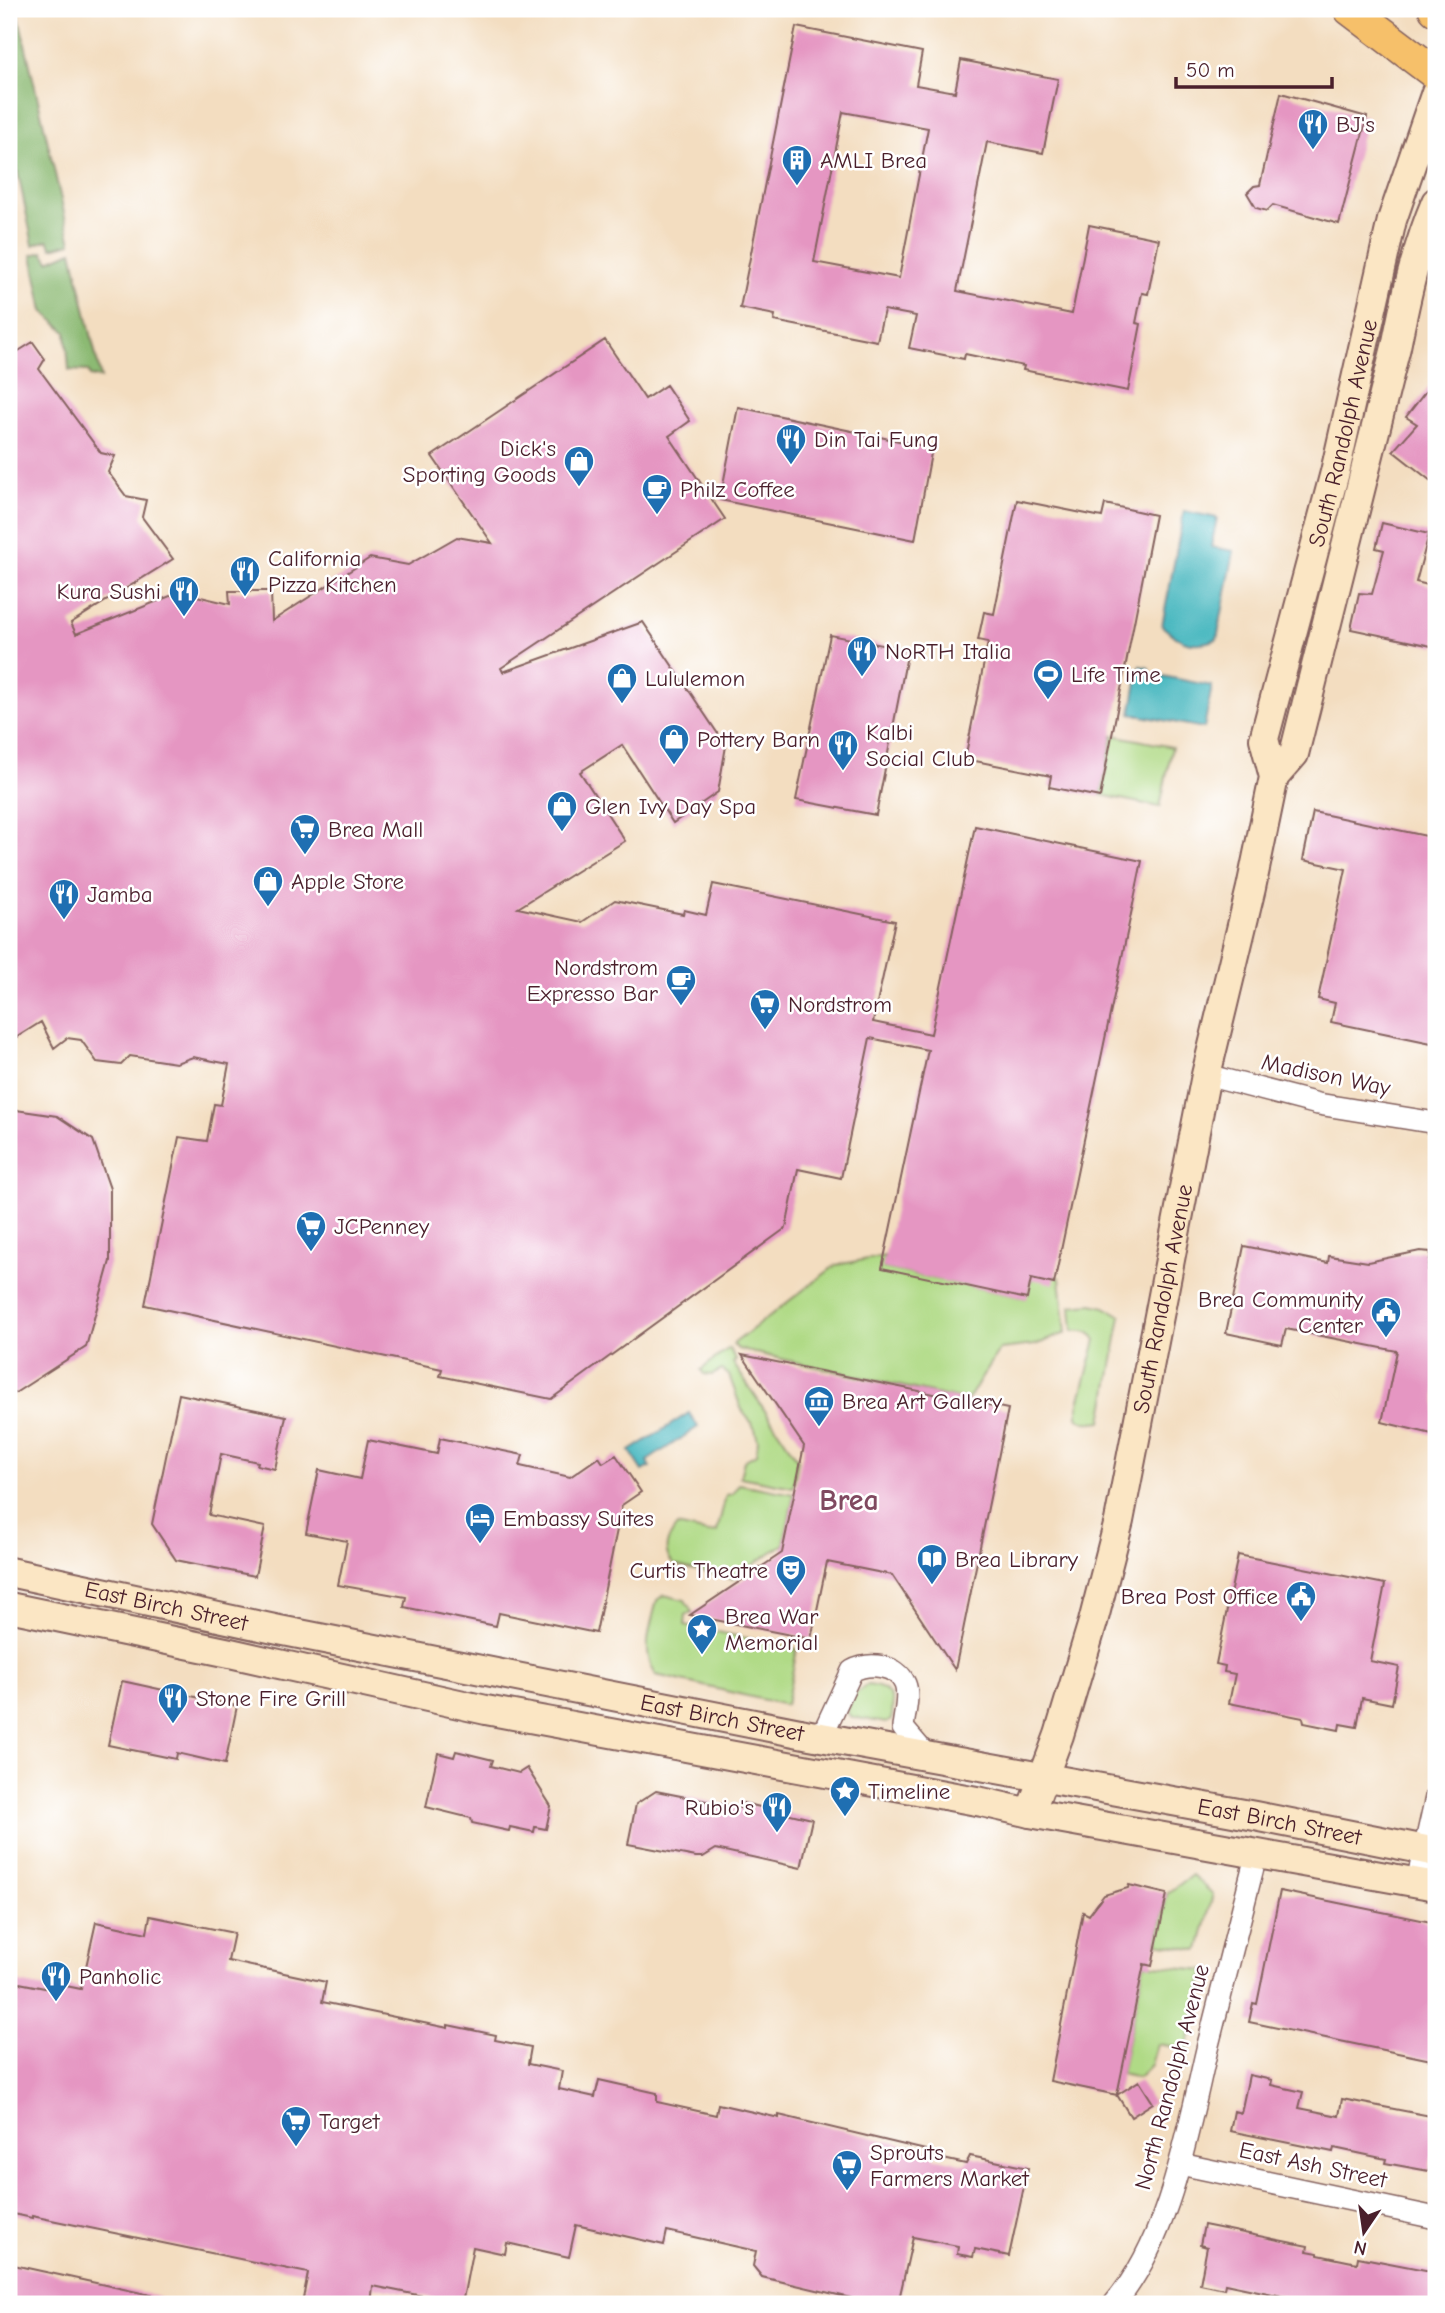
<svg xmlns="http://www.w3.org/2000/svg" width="1445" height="2313" viewBox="0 0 1445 2313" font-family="'Comic Neue',sans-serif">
<rect width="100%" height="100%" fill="#fff"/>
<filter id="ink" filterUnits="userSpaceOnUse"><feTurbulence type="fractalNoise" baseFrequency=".0143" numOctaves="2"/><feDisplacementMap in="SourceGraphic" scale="14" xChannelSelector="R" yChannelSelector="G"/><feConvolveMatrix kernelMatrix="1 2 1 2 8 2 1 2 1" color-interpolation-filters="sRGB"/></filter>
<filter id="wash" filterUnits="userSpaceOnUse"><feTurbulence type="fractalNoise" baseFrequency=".00686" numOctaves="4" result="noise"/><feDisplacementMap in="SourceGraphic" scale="28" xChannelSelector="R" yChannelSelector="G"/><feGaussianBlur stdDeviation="1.57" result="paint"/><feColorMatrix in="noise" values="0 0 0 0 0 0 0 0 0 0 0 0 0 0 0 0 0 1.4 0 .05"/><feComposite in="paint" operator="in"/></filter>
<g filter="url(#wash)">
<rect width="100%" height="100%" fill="#f3ddc0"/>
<path fill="#b0da86" stroke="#7d7c58" stroke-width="2" d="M1113 735 1172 747 1160 807 1101 795Z
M885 1256 883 1268 1026 1298 1031 1279 1055 1276 1060 1278 1066 1333 1035 1345 1000 1349 967 1401 738 1349 733 1344 836 1265Z
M1092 1304 1105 1307 1121 1316 1102 1421C1093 1422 1084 1425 1078 1417V1407L1096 1340C1091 1331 1083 1330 1073 1331L1071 1306Z
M729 1348 736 1360 733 1363 798 1460 793 1487 740 1477 744 1461 756 1454 758 1441 755 1429 741 1408 729 1375 722 1370 712 1375 704 1374 701 1370Z
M739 1484 794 1494 784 1544 732 1579 674 1565C661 1552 667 1539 677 1526L708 1533 717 1532 726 1495 732 1494Z
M664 1595 685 1600 692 1612 686 1615 685 1625 797 1649 786 1705 656 1675C640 1651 651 1626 657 1600Z
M867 1685C889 1686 896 1699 891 1720L886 1723 852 1717 847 1713 853 1695Z
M1192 1875 1213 1894 1199 1950 1157 1943 1167 1894Z
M1144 1964 1205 1970 1187 2049 1157 2044 1151 2065 1138 2078 1121 2074Z"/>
<path fill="#8cba73" stroke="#6b6c4f" stroke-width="2" d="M9 9H17L71 243 52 248 48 240 33 245 9 130Z
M72 251 101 378 90 376 88 371 69 370 66 332 43 311 32 255 43 252 49 261Z"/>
<path fill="#49b8c0" stroke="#4a6c76" stroke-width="2" d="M1184 511 1217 518 1211 547 1234 551 1217 639C1193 648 1181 643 1162 626Z
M1140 666 1149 668 1148 673 1212 686 1204 728 1131 714Z
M689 1413 698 1427 647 1461 650 1467 643 1471 630 1451Z"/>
<g id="blocks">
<path fill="#e596c2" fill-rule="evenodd" d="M796 27 922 52 916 85 955 92 961 60 1058 79 1043 153 987 142 957 291 1072 314 1089 225 1159 239 1148 294 1142 293 1136 323 1141 324 1128 391 1023 370 1024 366 984 358 965 354 964 359 909 348 916 316 884 310 877 341 774 321 775 315 740 308ZM843 112 928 128 899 278 814 262Z
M1281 93 1367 117 1339 224 1273 205 1267 211 1256 208 1247 193 1254 186 1260 185Z
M605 340 645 399 666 385 690 421 669 436 725 519 501 668 503 672 643 622 726 746 718 792 673 823 622 745 580 772 625 841 518 908 582 922 615 900 683 914 684 910 706 915 713 884 895 921 873 1022 931 1034 975 826 1142 861 1054 1284 1031 1279 1027 1299 882 1268 928 1050 870 1038 841 1178 798 1169 786 1228 551 1399 440 1376 442 1369 145 1305 179 1137 207 1141 214 1104 221 1105 229 1064 193 1057 176 1063 130 1056 121 1065 97 1062 81 1040 67 1038 54 1048 41 1022 9 1042V357L33 342 45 359 39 369 101 453 115 456 108 472 126 496 146 500 142 517 173 559 71 623 76 634 180 592 230 604 229 591H271L272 621 370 558 408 565 457 537 492 543 432 456Z
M1436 378V485L1393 451 1417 424 1406 417Z
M738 407 932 448 915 540 720 500Z
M1017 500 1102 517 1105 504 1155 515 1100 797 1049 787 1051 776 965 759 988 642 978 640 984 612 994 614Z
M1382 523 1429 534 1416 582 1436 587V647L1351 629 1359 593 1372 594 1384 550 1376 548Z
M830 635 908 650 876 815 796 800Z
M1313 812 1436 838V1044L1331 1022 1335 1003 1318 999 1346 869 1303 860Z
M9 1109 57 1116 93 1140 110 1189V1261L86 1347 9 1397Z
M1244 1246 1328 1263 1329 1256 1368 1262 1420 1251 1431 1252 1428 1270 1436 1272V1435L1382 1422 1397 1351 1286 1329 1282 1345 1226 1333Z
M742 1355 1008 1409 955 1670 892 1575 827 1562 811 1639 690 1615 782 1553 804 1446Z
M179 1394 286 1416 275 1469 257 1465 258 1462 221 1454 209 1515 265 1527 255 1576 176 1560 152 1524Z
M440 1438 523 1455 520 1466 570 1477 599 1457 603 1463 616 1455 641 1492 622 1505 596 1633 499 1613 496 1626 404 1607 406 1597 338 1585 347 1541 306 1533 319 1470 360 1479 368 1440 437 1454Z
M1238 1555 1385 1584 1370 1661 1399 1667 1392 1704 1362 1698 1357 1727 1340 1724 1339 1730 1304 1723 1303 1718 1229 1703 1235 1674 1224 1672 1225 1666 1216 1664Z
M122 1681 237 1706 225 1764 177 1753 176 1759 108 1745Z
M456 1751 493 1760 491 1766 519 1773 527 1768 551 1806 546 1829 535 1827 534 1832 510 1827 509 1831 472 1823 471 1818 426 1807 438 1753 454 1757Z
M656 1791 741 1808 743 1803 812 1819 801 1868 716 1849 703 1857H696L628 1844 636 1804Z
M1129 1885 1167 1894 1152 1966 1144 1964 1117 2095 1139 2081 1153 2103 1131 2117 1117 2095 1050 2081 1083 1912 1089 1915 1104 1895 1128 1888Z
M1280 1891 1436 1923V2061L1249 2022 1253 2003 1257 2004Z
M150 1916 234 1933 228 1961 326 1982 322 2002 448 2028V2025L496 2035 495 2040 531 2047 528 2064 562 2071 559 2089 595 2097 599 2080 657 2093V2102L716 2115 718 2104 779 2118V2115L934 2152V2157L966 2164 970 2156 1028 2168 1009 2256 975 2249 973 2257 957 2254 958 2246 913 2237 898 2304H850L851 2298 762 2277 753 2266 756 2251 667 2231 664 2245 576 2225 569 2257 507 2243 505 2254 473 2247 462 2304 373 2286 371 2304H302L308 2273 32 2216V2218L9 2213V1981L55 1990 56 1984 81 1989 96 1922 147 1933Z
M1249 2075 1272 2080 1271 2085 1303 2092 1299 2108 1339 2116 1342 2099 1436 2117V2157L1432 2156 1429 2171 1385 2163 1386 2159 1334 2148 1333 2152 1230 2131 1234 2111 1241 2113Z
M1204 2225 1308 2246 1307 2251 1318 2253V2255L1357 2263 1358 2257 1436 2272V2304H1381L1349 2298 1348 2304H1320L1225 2284 1224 2289 1200 2284 1207 2247 1200 2245Z
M9 2264 160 2297 159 2304H9Z"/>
</g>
</g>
<g filter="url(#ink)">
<use href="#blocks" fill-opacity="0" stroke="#85625f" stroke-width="2"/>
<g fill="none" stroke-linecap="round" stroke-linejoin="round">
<g stroke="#85625f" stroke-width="24">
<path id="street" d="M1206 1075 1318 1104 1436 1123
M810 1735 825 1729 852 1671C868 1662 897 1664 905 1684 910 1696 904 1715 903 1728L926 1755
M1417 1882 1436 1797
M1180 2164 1436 2218
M1114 2304C1171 2238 1188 2128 1208 2045 1224 1980 1241 1916 1257 1852"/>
</g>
<g stroke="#85625f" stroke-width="32">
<g id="secondary">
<path d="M1274 777 1294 754 1396 347C1406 297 1416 249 1436 202"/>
<path id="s1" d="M9 1572 279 1630 810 1735 1255 1816 1436 1852"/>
<path d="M9 1607 230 1653 486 1710 982 1802 1030 1813 1436 1886"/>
<path id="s2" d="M1030 1813 1059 1735 1093 1622 1119 1521 1206 1075 1251 888 1274 777 1264 739 1335 472 1392 220 1436 92"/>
</g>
</g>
<g stroke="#85625f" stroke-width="35">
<path id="primary" d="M1350 9 1436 74
M1435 9 1436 10"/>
</g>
<use href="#street" stroke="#fff" stroke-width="21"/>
<use href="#secondary" stroke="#fbe6c4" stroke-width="28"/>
<use href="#primary" stroke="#f6c06b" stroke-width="32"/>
</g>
</g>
<defs>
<g id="restaurant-pin" transform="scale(1.575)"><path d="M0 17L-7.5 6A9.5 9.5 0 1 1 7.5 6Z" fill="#1f6fb2" stroke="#fff"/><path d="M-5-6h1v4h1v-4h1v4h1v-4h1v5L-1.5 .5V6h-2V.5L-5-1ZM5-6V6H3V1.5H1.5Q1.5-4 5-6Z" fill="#fff"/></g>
<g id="building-pin" transform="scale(1.575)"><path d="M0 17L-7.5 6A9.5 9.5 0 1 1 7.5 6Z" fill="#1f6fb2" stroke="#fff"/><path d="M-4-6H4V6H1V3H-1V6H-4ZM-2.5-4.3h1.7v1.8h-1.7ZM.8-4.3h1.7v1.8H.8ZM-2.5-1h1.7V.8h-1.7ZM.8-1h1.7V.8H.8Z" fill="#fff"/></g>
<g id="shop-pin" transform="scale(1.575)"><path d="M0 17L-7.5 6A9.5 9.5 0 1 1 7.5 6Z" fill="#1f6fb2" stroke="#fff"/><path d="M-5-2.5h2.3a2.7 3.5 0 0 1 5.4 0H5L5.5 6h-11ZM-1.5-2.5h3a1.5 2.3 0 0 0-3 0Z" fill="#fff"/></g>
<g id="cafe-pin" transform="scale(1.575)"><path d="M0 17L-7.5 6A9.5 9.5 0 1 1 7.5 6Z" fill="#1f6fb2" stroke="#fff"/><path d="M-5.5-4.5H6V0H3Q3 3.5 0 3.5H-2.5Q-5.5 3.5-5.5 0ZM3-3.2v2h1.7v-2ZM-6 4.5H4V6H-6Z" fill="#fff"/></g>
<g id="stadium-pin" transform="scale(1.575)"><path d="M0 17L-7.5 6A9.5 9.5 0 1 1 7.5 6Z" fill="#1f6fb2" stroke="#fff"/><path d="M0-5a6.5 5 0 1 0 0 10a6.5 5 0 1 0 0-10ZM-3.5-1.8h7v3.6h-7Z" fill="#fff"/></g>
<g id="supermarket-pin" transform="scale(1.575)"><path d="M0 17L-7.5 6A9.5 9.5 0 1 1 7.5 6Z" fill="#1f6fb2" stroke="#fff"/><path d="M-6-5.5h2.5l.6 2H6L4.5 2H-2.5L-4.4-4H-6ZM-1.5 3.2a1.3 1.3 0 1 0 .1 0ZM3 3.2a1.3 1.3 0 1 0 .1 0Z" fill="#fff"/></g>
<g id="civic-pin" transform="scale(1.575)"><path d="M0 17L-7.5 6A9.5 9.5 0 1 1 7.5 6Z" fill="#1f6fb2" stroke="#fff"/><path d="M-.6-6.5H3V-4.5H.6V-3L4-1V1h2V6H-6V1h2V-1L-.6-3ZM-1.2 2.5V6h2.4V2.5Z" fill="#fff"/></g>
<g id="museum-pin" transform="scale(1.575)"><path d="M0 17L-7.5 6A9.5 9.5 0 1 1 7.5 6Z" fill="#1f6fb2" stroke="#fff"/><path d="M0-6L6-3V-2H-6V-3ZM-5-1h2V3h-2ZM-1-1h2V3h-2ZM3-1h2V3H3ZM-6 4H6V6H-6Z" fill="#fff"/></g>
<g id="hotel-pin" transform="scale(1.575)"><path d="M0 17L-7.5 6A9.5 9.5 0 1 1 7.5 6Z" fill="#1f6fb2" stroke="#fff"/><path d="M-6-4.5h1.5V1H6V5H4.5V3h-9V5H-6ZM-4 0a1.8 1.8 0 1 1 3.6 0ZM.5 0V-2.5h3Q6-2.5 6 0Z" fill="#fff"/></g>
<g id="library-pin" transform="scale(1.575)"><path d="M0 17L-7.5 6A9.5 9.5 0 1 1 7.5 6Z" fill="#1f6fb2" stroke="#fff"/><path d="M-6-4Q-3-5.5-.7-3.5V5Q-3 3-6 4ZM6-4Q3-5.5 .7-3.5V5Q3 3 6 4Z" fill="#fff"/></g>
<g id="theatre-pin" transform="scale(1.575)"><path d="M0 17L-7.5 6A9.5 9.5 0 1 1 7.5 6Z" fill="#1f6fb2" stroke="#fff"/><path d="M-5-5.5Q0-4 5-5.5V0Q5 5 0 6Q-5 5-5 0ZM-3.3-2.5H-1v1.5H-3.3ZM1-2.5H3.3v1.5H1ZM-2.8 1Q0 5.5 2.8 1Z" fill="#fff"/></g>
<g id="sight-pin" transform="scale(1.575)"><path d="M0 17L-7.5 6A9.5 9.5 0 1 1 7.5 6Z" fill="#1f6fb2" stroke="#fff"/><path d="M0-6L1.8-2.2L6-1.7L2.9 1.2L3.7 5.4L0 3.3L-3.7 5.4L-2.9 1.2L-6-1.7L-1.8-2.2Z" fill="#fff"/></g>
</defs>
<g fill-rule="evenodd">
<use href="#restaurant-pin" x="1313" y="124"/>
<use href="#building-pin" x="797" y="160"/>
<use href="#restaurant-pin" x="791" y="439"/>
<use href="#shop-pin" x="579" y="461"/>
<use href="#cafe-pin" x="657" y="489"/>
<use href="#restaurant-pin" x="245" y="571"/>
<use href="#restaurant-pin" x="184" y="591"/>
<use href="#restaurant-pin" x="862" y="651"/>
<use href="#stadium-pin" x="1048" y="674"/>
<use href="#shop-pin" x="622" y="678"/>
<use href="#shop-pin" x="674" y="739"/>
<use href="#restaurant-pin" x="843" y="745"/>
<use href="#shop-pin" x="562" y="806"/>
<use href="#supermarket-pin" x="305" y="829"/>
<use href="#shop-pin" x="268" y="881"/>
<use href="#restaurant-pin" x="64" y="894"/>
<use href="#cafe-pin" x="681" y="980"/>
<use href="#supermarket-pin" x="765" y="1004"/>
<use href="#supermarket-pin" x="311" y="1226"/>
<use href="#civic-pin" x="1386" y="1312"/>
<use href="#museum-pin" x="819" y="1401"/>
<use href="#hotel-pin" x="480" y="1518"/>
<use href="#library-pin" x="932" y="1559"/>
<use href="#theatre-pin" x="791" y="1570"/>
<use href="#civic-pin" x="1301" y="1596"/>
<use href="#sight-pin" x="702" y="1629"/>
<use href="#restaurant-pin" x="173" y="1698"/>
<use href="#sight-pin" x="845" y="1791"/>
<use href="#restaurant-pin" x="777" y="1807"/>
<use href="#restaurant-pin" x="56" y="1976"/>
<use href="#supermarket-pin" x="296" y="2121"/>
<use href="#supermarket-pin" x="847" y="2165"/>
</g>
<g text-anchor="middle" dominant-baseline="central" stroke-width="5" stroke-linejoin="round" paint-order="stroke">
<g font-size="23" fill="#4a1f2b" stroke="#fff" text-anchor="start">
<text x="1336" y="124">BJ's</text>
<text x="820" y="160">AMLI Brea</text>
<text x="814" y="439">Din Tai Fung</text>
<text x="556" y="448" text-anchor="end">Dick's<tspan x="556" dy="26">Sporting Goods</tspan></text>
<text x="680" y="489">Philz Coffee</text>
<text x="268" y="558">California<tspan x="268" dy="26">Pizza Kitchen</tspan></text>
<text x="161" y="591" text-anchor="end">Kura Sushi</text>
<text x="885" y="651">NoRTH Italia</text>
<text x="1071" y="674">Life Time</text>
<text x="645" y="678">Lululemon</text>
<text x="866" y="732">Kalbi<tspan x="866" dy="26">Social Club</tspan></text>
<text x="697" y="739">Pottery Barn</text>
<text x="585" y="806">Glen Ivy Day Spa</text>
<text x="328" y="829">Brea Mall</text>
<text x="291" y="881">Apple Store</text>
<text x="87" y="894">Jamba</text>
<text x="658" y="967" text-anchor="end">Nordstrom<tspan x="658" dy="26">Expresso Bar</tspan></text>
<text x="788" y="1004">Nordstrom</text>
<text x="334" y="1226">JCPenney</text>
<text x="1363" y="1299" text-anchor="end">Brea Community<tspan x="1363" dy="26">Center</tspan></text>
<text x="842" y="1401">Brea Art Gallery</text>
<text x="503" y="1518">Embassy Suites</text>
<text x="955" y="1559">Brea Library</text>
<text x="768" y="1570" text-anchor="end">Curtis Theatre</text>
<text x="1278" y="1596" text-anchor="end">Brea Post Office</text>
<text x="725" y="1616">Brea War<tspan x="725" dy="26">Memorial</tspan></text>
<text x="196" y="1698">Stone Fire Grill</text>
<text x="868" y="1791">Timeline</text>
<text x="754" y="1807" text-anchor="end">Rubio's</text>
<text x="79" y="1976">Panholic</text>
<text x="319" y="2121">Target</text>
<text x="870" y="2152">Sprouts<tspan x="870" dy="26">Farmers Market</tspan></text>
</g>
<g font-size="23" fill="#4a1f2b" stroke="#fff">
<text stroke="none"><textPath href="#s2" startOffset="1421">South Randolph Avenue</textPath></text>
<text transform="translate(1326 1075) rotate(12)">Madison Way</text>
<text stroke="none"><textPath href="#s2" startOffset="532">South Randolph Avenue</textPath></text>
<text stroke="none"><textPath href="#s1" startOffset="161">East Birch Street</textPath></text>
<text stroke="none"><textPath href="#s1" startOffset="728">East Birch Street</textPath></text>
<text stroke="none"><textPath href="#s1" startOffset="1295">East Birch Street</textPath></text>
<text transform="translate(1172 2077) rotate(-75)">North Randolph Avenue</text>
<text transform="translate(1313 2165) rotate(12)">East Ash Street</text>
</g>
<g font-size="30" font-weight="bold" fill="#804960" stroke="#fff">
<text x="849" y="1500">Brea</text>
</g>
</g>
<rect width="1445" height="2313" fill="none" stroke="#fff" stroke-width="35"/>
<g transform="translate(1364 2232) rotate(193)" stroke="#ffffff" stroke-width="5" paint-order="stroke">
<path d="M0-5L12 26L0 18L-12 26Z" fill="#4a1f2b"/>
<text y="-10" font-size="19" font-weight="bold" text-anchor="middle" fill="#4a1f2b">N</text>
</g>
<path d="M1176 77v10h156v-10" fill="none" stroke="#4a1f2b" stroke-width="3.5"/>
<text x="1186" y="77" font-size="21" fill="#4a1f2b" stroke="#ffffff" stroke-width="5" paint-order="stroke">50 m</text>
</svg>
